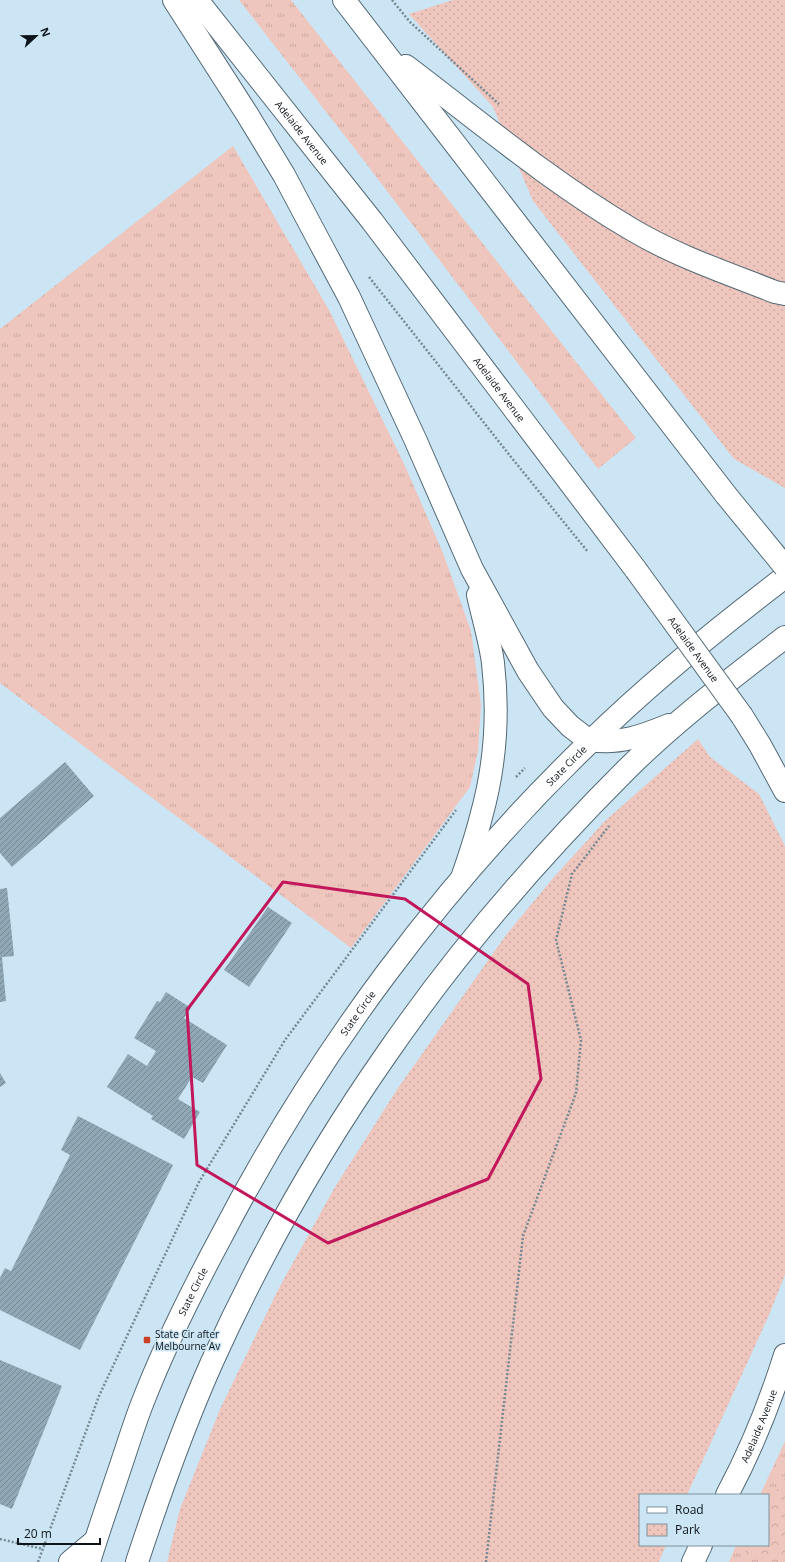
<svg xmlns="http://www.w3.org/2000/svg" width="785" height="1562" viewBox="0 0 785 1562" font-family="'Open Sans',sans-serif">
<defs>
<pattern id="grass-tufts" width="24" height="20" patternUnits="userSpaceOnUse"><rect width="24" height="20" fill="#eec6bd"/><path d="M3 7l-1-3M5 7V3M7 7l1-3M15 17l-1-3M17 17v-4M19 17l1-3" fill="none" stroke="#cba9a2"/></pattern>
<pattern id="forest-crowns" width="20" height="18" patternUnits="userSpaceOnUse"><rect width="20" height="18" fill="#eec6bd"/><path d="M2 6a3 3 0 1 1 6 0M12 15a3 3 0 1 1 6 0" fill="none" stroke="#cba9a2"/></pattern>
<pattern id="park-dots" width="8" height="8" patternUnits="userSpaceOnUse"><rect width="8" height="8" fill="#eec6bd"/><path d="M2 2h.1M6 6h.1" fill="none" stroke="#cba9a2" stroke-width="1.8" stroke-linecap="round"/></pattern>
<pattern id="building-hatch" width="6" height="6" patternUnits="userSpaceOnUse"><rect width="6" height="6" fill="#90a8b6"/><path d="M-1 1l2-2M0 6l6-6M5 7l2-2" fill="none" stroke="#748893"/></pattern>
</defs>
<rect width="100%" height="100%" fill="#cce5f4"/>
<path fill="url(#grass-tufts)" d="M239 0H291L636 438 598 469 355 149Z
M233 146 329 310 405 466 443 553 471 631 481 705 478 751 470 787 351 948 0 683V329Z
M785 1441V1479L768 1502V1495H760Z
M736 1545H748L741 1562H729Z"/>
<path fill="url(#forest-crowns)" d="M785 1478V1562H741L748 1545H768V1502Z"/>
<path fill="url(#park-dots)" d="M453 0H785V488L734 459 533 201 493 107 409 14Z
M698 739 710 757 759 794 785 846V1275L769 1315 687 1495H640V1545H666L659 1562H167L180 1509 221 1407 279 1288 335 1187 398 1088 506 935 554 877 605 821Z"/>
<path fill="url(#building-hatch)" d="M65 762 94 796 12 867 0 853V818Z
M7 888 14 956 2 957 6 1001 0 1002V889Z
M268 907 292 923 249 987 224 970Z
M166 992 191 1008 184 1018 227 1045 203 1083 192 1077 178 1099 200 1112 184 1139 151 1119 153 1116 107 1087 128 1054 147 1066 156 1051 134 1038 157 1001 160 1002Z
M0 1073 6 1083 0 1087Z
M78 1116 173 1165 80 1350 0 1310V1278L5 1268 11 1271 70 1155 61 1150Z
M0 1360 62 1386 12 1509 0 1504Z"/>
<g fill="none" stroke-linecap="round" stroke-linejoin="round">
<g stroke="#526875" stroke-width="24">
<path id="secondary" d="M70 1562 95 1541"/>
</g>
<g stroke="#526875" stroke-width="24">
<g id="primary">
<path d="M591 740C618 745 645 735 669 725"/>
<path id="s1" d="M89 1562C98 1532 108 1504 118 1474 126 1451 133 1427 142 1404 164 1347 192 1291 221 1237 316 1054 443 883 592 740 652 681 718 628 785 577"/>
<path d="M137 1562C159 1495 183 1427 212 1362 261 1254 320 1149 388 1052 457 952 540 856 626 770 675 721 731 679 785 637"/>
</g>
</g>
<g stroke="#526875" stroke-width="24">
<g id="motorway">
<path d="M174 0 247 114 284 175 319 241 349 297 415 439 472 569 528 671 553 708 570 726 583 736 591 740"/>
<path id="s2" d="M197 0 372 221 636 570"/>
<path d="M344 0 726 495"/>
<path d="M406 66C480 122 551 182 631 229 676 256 727 273 775 292L785 294"/>
<path d="M742 716 760 745 785 791"/>
<path d="M462 878C469 858 476 837 481 817 495 767 499 715 493 663 490 640 483 618 478 595"/>
<path id="s3" d="M727 1495C751 1450 770 1403 785 1355"/>
<path d="M693 1562 701 1545"/>
</g>
</g>
<path stroke="#768892" stroke-width="2.5" stroke-dasharray="2 2" stroke-linecap="butt" d="M392 0 410 22 499 104
M369 277 511 457 588 552
M516 777 525 768
M0 1539 43 1549
M38 1562 99 1396 199 1182 285 1040 456 810
M486 1562 523 1236 576 1093 581 1040 556 940 572 874 609 826"/>
<use href="#secondary" stroke="#fff" stroke-width="22"/>
<use href="#primary" stroke="#fff" stroke-width="22"/>
<use href="#motorway" stroke="#fff" stroke-width="22"/>
<g stroke="#526875" stroke-width="24" stroke-linecap="butt">
<g id="motorway-bridge">
<path d="M726 495 785 567"/>
<path id="s4" d="M636 570 742 716"/>
</g>
</g>
<use href="#motorway-bridge" stroke="#fff" stroke-width="22"/>
</g>
<path fill="none" stroke="#c2185b" stroke-width="3" stroke-linejoin="round" d="M283 882 405 899 528 984 541 1079 488 1179 328 1243 197 1165 187 1010Z"/>
<rect fill="#cb4125" stroke="#cce5f4" stroke-width="1.5" x="143" y="1336" width="8" height="8" rx="2"/>
<g text-anchor="middle" dominant-baseline="central" stroke-width="3" stroke-linejoin="round" paint-order="stroke">
<g font-size="10" fill="#0c1419" stroke="#cce5f4">
<text stroke="none"><textPath href="#s2" startOffset="169">Adelaide Avenue</textPath></text>
<text stroke="none"><textPath href="#s2" startOffset="493">Adelaide Avenue</textPath></text>
<text stroke="none"><textPath href="#s4" startOffset="98">Adelaide Avenue</textPath></text>
<text stroke="none"><textPath href="#s1" startOffset="938">State Circle</textPath></text>
<text stroke="none"><textPath href="#s1" startOffset="614">State Circle</textPath></text>
<text stroke="none"><textPath href="#s1" startOffset="290">State Circle</textPath></text>
<text stroke="none"><textPath href="#s3" startOffset="76">Adelaide Avenue</textPath></text>
</g>
<g font-size="10" fill="#0c1419" stroke="#cce5f4" text-anchor="start">
<text x="155" y="1334">State Cir after<tspan x="155" dy="12">Melbourne Av</tspan></text>
</g>
</g>
<rect x="639" y="1494" width="130" height="52" fill="#cce5f4" stroke="#7f919c"/>
<rect x="647" y="1507" width="20" height="6" fill="#ffffff" stroke="#7f919c"/>
<text x="675" y="1514" font-size="12" fill="#0c1419">Road</text>
<rect x="647" y="1524" width="20" height="12" fill="url(#park-dots)" stroke="#7f919c"/>
<text x="675" y="1534" font-size="12" fill="#0c1419">Park</text>
<g transform="translate(36 36) rotate(68)" stroke="#cce5f4" stroke-width="3" paint-order="stroke">
<path d="M0-3L7 15L0 10L-7 15Z" fill="#0c1419"/>
<text y="-6" font-size="11" font-weight="bold" text-anchor="middle" fill="#0c1419">N</text>
</g>
<path d="M18 1538v6h82v-6" fill="none" stroke="#0c1419" stroke-width="2"/>
<text x="24" y="1538" font-size="12" fill="#0c1419" stroke="#cce5f4" stroke-width="3" paint-order="stroke">20 m</text>
</svg>
